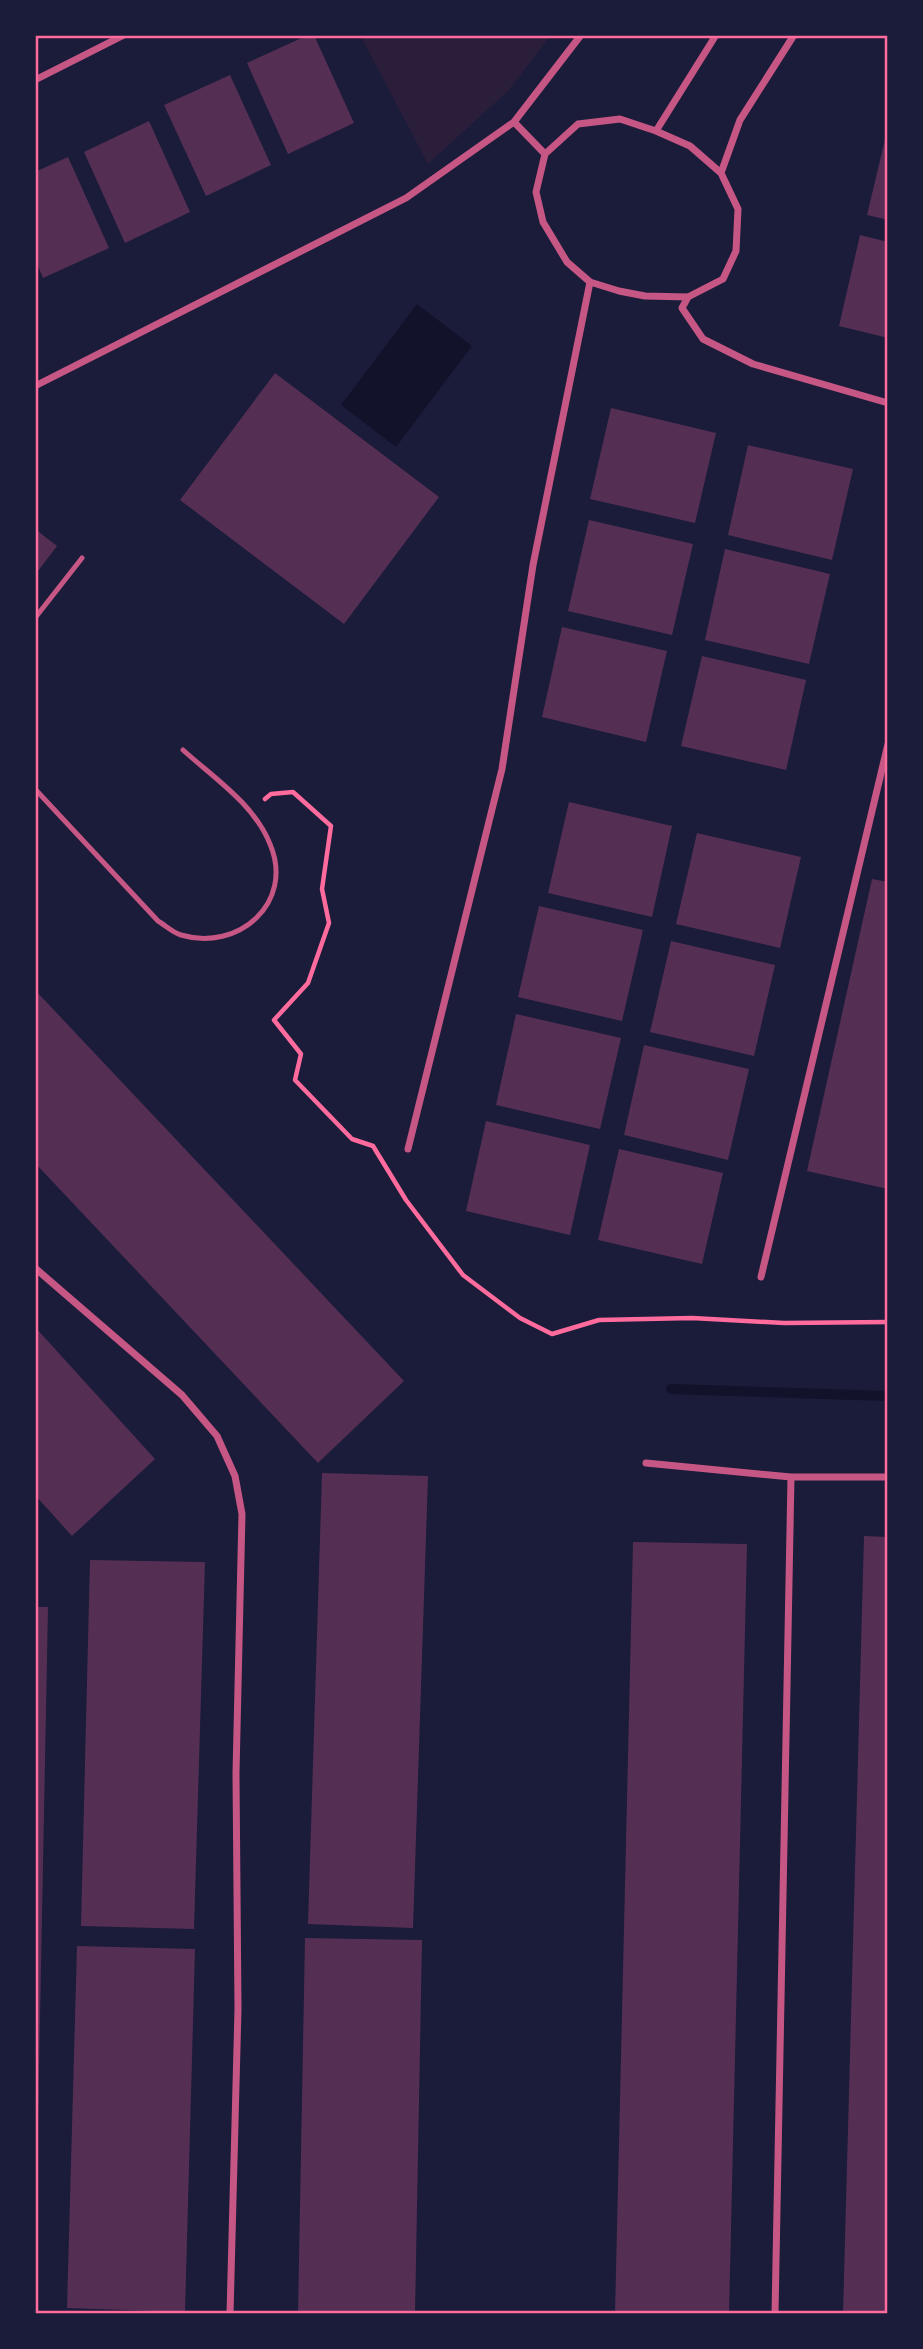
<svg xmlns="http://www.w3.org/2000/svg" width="923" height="2349" viewBox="0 0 923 2349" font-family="'Alegreya Sans',sans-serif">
<rect width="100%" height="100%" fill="#1b1b3a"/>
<path fill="#2a1e3b" d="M360 35H551L508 91 428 164Z"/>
<path fill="#12122b" d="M417 304 472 346 396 447 341 405Z"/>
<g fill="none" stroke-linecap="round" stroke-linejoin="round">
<path stroke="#12122b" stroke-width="10" d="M671 1389 888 1396"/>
</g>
<path fill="#542f53" d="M308 35H314L354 123 288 154 247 63Z
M230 75 271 165 206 196 164 105Z
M149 121 190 212 125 243 84 152Z
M887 131H888V220L867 215Z
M68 157 109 248 43 278 35 259V172Z
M860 235 888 242V338L839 326Z
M275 373 439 497 344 624 180 500Z
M611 408 716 433 695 523 590 499Z
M748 445 853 469 832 560 728 535Z
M589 520 693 544 672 635 568 611Z
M35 529 57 546 35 575Z
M725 549 830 574 809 664 705 640Z
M562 627 667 651 646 742 542 717Z
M702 656 806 680 786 770 681 746Z
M569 802 672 826 652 917 548 893Z
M697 833 801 857 780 948 676 924Z
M872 879 888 882V1189L807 1171Z
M539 906 643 930 622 1021 518 997Z
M671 941 775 965 754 1056 650 1032Z
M35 990 404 1381 318 1463 35 1163Z
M516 1014 621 1038 600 1129 496 1105Z
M644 1045 749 1069 728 1160 624 1135Z
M486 1121 590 1145 570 1235 466 1211Z
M619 1149 723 1173 702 1264 598 1240Z
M35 1327 155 1459 72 1536 35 1495Z
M322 1473 428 1476 413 1928 308 1924Z
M864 1536 888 1537V2314H843Z
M633 1542 747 1544 729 2314H615Z
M90 1560 205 1562 194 1929 81 1926Z
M35 1607H48L37 2175H35Z
M305 1938 422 1940 415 2314H298Z
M77 1946 195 1949 185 2312 67 2308Z"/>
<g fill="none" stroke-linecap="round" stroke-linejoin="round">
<path stroke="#ff6b9d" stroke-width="4.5" d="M265 799 271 794 293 792 331 826 322 889 329 923 308 983 274 1020 301 1054 295 1080 352 1139 373 1146 406 1200 463 1275 520 1318 552 1334 599 1320 692 1318 784 1323 888 1322"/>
<path stroke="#c65784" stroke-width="5" d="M35 618 82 558
M35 789 158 921C165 925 173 933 181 935 238 952 295 903 270 844 254 804 214 778 183 750"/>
<path stroke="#c65784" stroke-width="7" d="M35 80 124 35
M620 119 656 131 690 146 721 173 738 209 736 251 723 279 688 297 645 296 619 291 590 282 567 262 543 222 536 192 545 154 578 124Z
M514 122 545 154
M656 131 716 35
M721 173 740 120 794 35
M688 297 682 308 703 339 753 364 888 403
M35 386 406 198 514 122 581 35
M408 1149 502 769 533 565 590 282
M35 1268 182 1395 217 1436 235 1476 242 1514 236 1773 238 2009 230 2314
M761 1277 888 744
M646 1463 791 1477H888
M775 2314 791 1477"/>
</g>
<rect width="923" height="2349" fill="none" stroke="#1b1b3a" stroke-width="74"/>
<rect x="37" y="37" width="849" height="2275" fill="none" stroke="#ff6b9d" stroke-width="2.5"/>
</svg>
